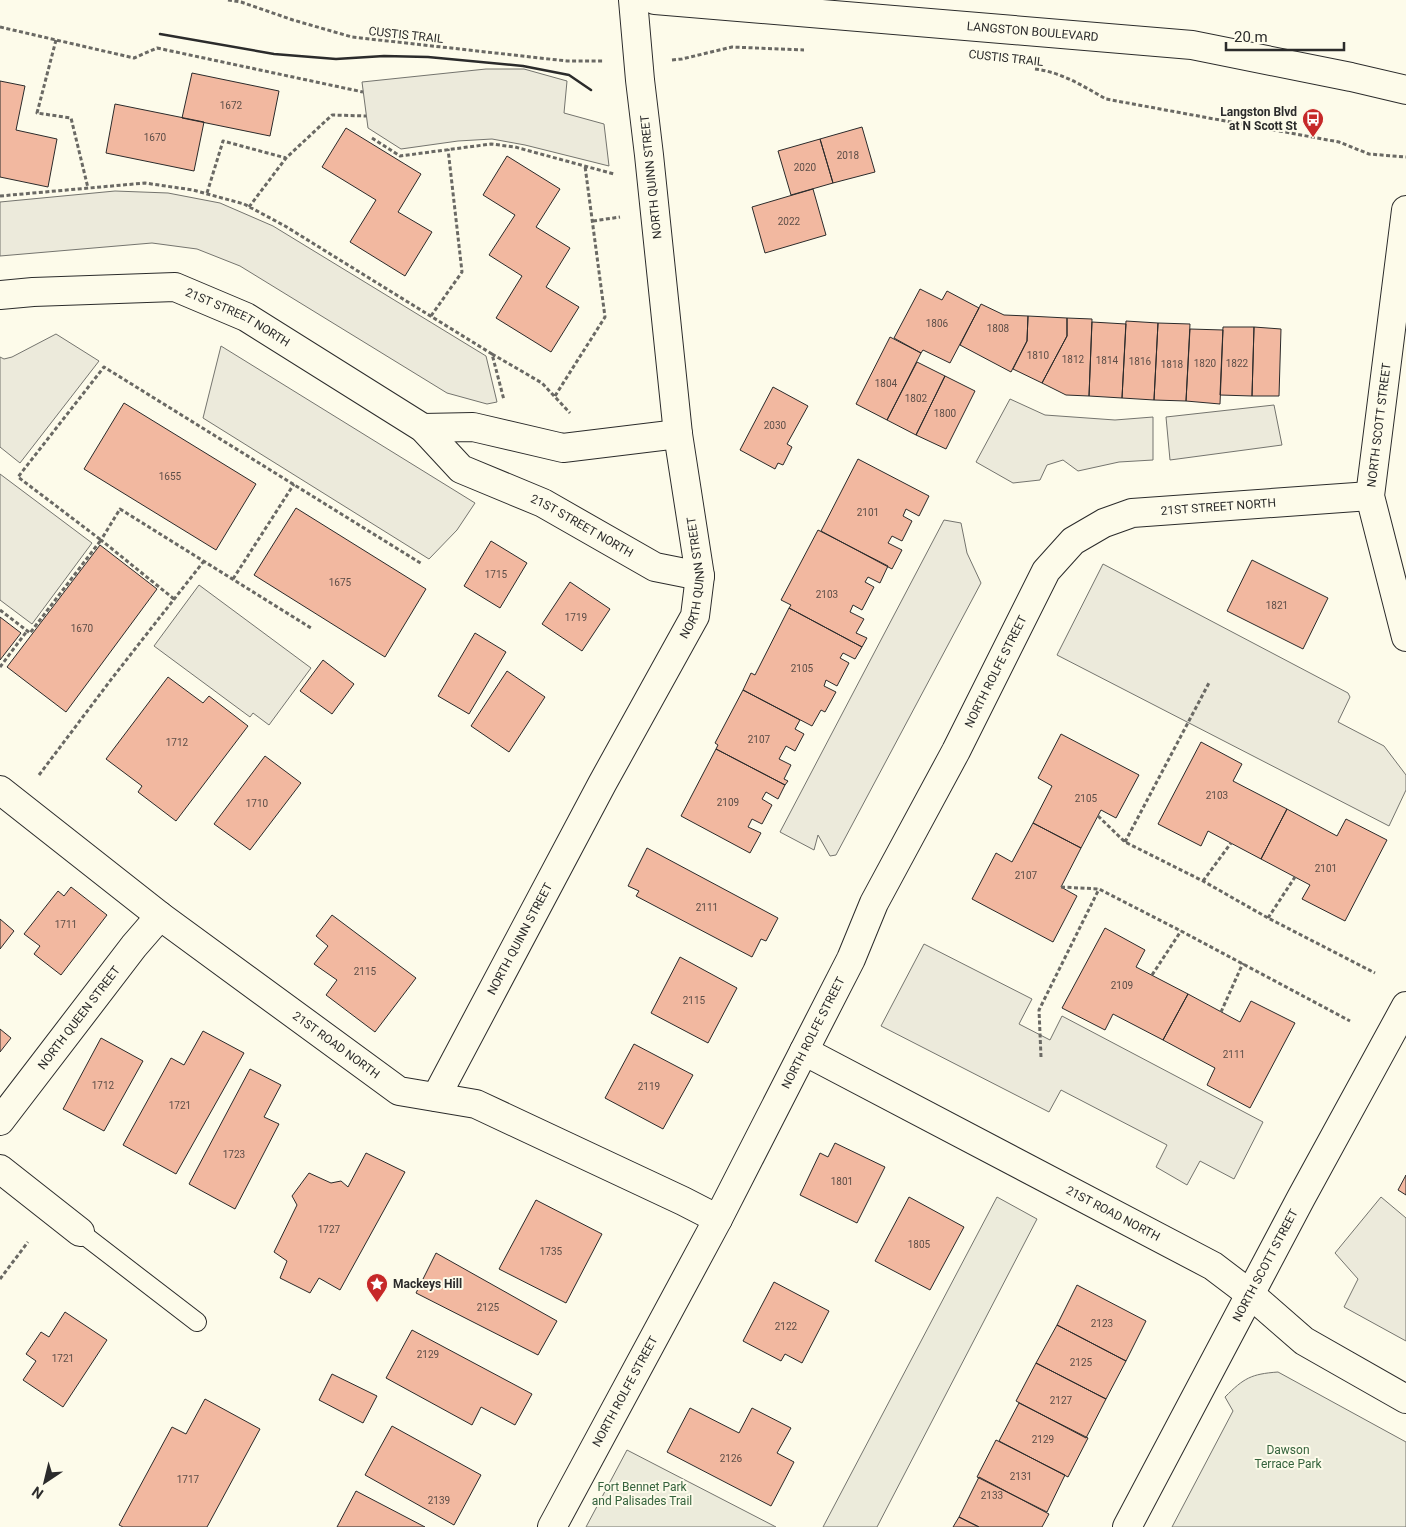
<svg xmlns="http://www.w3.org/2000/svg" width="1406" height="1527" viewBox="0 0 1406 1527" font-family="Roboto,sans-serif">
<rect width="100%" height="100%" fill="#fdfbea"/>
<path fill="#ecebdb" stroke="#74746e" d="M997 1197 1037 1219 877 1527H823Z
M1278 1372 1406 1442V1527H1172L1233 1411 1225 1397C1244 1378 1251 1374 1278 1372Z
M627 1450 776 1527H586Z"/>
<path fill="#eceadb" stroke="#74746e" d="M486 69H524L567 81 564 113 604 124 609 166 525 145 492 139 458 141 401 149 368 128 362 82Z
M115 191 168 193 220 203 273 226 486 356 497 402 487 404 447 393 240 266 197 249 152 243 0 256V202Z
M56 334 99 361 20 463 0 447V357L4 359 12 357Z
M221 346 475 503 457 530 429 559 203 418Z
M1010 399 1045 415 1115 420 1153 417V460L1119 462 1078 471 1063 460 1047 465 1040 480 1013 483 976 462Z
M1274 405 1282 445 1170 460 1166 417Z
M0 474 92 543 32 624 0 600Z
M944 520 961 523 967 553 981 583 836 855 830 856 818 835 814 850 780 832Z
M1103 564 1348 693 1350 697 1338 722 1384 746 1406 775V790L1389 826 1057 655Z
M199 585 311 668 269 725 253 713 250 717 154 646Z
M924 944 1032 999 1019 1024 1050 1040 1062 1016 1263 1122 1234 1179 1200 1161 1187 1185 1156 1167 1167 1145 1061 1090 1049 1112 881 1026Z
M1381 1197 1406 1218V1341L1344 1307 1358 1279 1335 1253Z"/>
<path fill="#f2b8a0" stroke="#2b2b2b" d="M192 73 279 91 270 136 182 118Z
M0 81 25 86 16 130 57 139 48 187 0 177Z
M115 104 204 122 194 171 106 153Z
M862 127 875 172 833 183 820 139Z
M346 128 421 174 398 212 432 232 405 276 350 242 376 200 322 167Z
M820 139 833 183 791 195 778 151Z
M507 156 560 189 536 227 570 248 546 287 579 307 551 352 496 318 522 276 489 255 515 215 483 195Z
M813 189 826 235 765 253 752 207Z
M920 289 942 300 947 291 979 308 950 363 923 350 921 353 894 338Z
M981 304 1004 315 1028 316 1027 341 1011 372 960 345Z
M1028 316 1067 318V336L1042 383 1013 369 1027 341Z
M1067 318 1092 319 1089 396 1066 395 1042 383 1067 336Z
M1126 321 1158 323 1154 400 1122 398Z
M1092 322 1126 324 1122 398 1089 396Z
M1158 323 1190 324 1186 401 1154 400Z
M1223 327H1254L1252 396 1220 395Z
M1254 327 1281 329 1279 396H1252Z
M1190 329 1223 330 1220 404 1186 401Z
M890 337 921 353 887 420 856 404Z
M917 362 945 376 916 435 887 420Z
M945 376 975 391 946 449 916 435Z
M773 387 808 406 787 444 792 447 783 465 778 463 775 469 740 450Z
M124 403 256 484 216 550 84 469Z
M858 459 929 496 919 516 906 509 903 516 912 521 902 541 892 536 888 543 902 550 892 569 821 531Z
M296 508 426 589 385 657 254 575Z
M818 530 888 566 880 583 868 577 865 582 874 587 862 610 853 605 850 612 864 619 856 633 867 638 862 647 789 608 791 605 781 600Z
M491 541 527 563 500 608 464 586Z
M100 545 157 589 66 712 7 667Z
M1252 560 1328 598 1303 649 1227 611Z
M570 582 610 609 582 651 542 624Z
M789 608 862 647 855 659 843 653 840 658 849 663 837 686 826 680 824 686 836 692 825 712 821 710 812 726 743 690 751 673 755 675Z
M0 617 21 633 0 660Z
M475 633 506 652 469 714 438 696Z
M323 660 354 684 332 714 300 691Z
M507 671 545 697 509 752 471 726Z
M168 677 203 703 209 696 248 726 176 821 138 792 142 786 106 759Z
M743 690 800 720 795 729 804 734 795 751 786 746 779 759 791 765 784 779 788 781 785 785 716 749 718 745 715 743Z
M1061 734 1139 775 1116 818 1101 810 1081 848 1033 823 1052 786 1038 778Z
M1201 742 1242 764 1233 781 1287 809 1261 859 1208 831 1201 846 1158 824Z
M716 749 785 785 778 799 766 792 762 799 772 805 762 824 752 819 748 827 761 833 750 853 681 816Z
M265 756 301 783 250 850 214 824Z
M1287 809 1337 836 1346 819 1387 840 1345 921 1302 899 1310 885 1261 859Z
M1033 823 1081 848 1061 887 1077 896 1053 942 972 899 996 853 1012 862Z
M647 848 778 918 766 941 761 939 752 957 636 896 639 891 628 886Z
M71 887 107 915 61 975 34 954 40 946 24 934 58 891 64 896Z
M332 915 416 978 375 1032 326 995 337 980 314 964 328 946 316 936Z
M0 919 14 931 0 949Z
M1105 928 1145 950 1136 967 1188 994 1163 1040 1113 1014 1105 1030 1062 1008Z
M680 957 737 988 708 1043 651 1013Z
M1188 994 1240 1022 1251 1001 1295 1023 1250 1108 1207 1085 1215 1068 1163 1040Z
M0 1029 11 1038 0 1052Z
M203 1031 244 1053 176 1174 123 1145 171 1058 184 1065Z
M101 1038 143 1061 104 1131 63 1109Z
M634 1044 693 1075 663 1129 605 1098Z
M250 1069 281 1085 264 1117 279 1124 235 1209 189 1184Z
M835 1143 885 1167 857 1223 800 1195 820 1153 828 1157Z
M366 1153 405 1172 340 1290 319 1278 310 1293 280 1278 287 1261 274 1252 297 1205 292 1196 309 1173 331 1183 341 1181 348 1187Z
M1406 1175V1195L1398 1190Z
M909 1197 964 1227 930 1290 875 1261Z
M536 1200 602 1234 566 1303 499 1269Z
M436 1253 557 1321 538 1355 416 1293Z
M774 1282 829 1311 802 1363 785 1354 781 1361 743 1341Z
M1077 1285 1146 1321 1126 1361 1057 1325Z
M65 1312 107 1340 63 1407 23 1380 36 1361 26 1354 41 1332 49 1337Z
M1057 1325 1126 1361 1106 1399 1036 1363Z
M412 1330 532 1394 515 1425 481 1407 472 1425 386 1378Z
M1036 1363 1106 1399 1086 1438 1016 1401Z
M332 1374 377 1396 363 1423 319 1400Z
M205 1399 260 1429 207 1527H123L119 1525 172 1427 186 1434Z
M1019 1403 1088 1438 1068 1477 999 1441Z
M690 1408 739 1433 752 1408 791 1428 777 1453 794 1462 771 1506 667 1452Z
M392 1426 481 1475 454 1525 365 1475Z
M996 1440 1065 1475 1047 1512 977 1477Z
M979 1477 1049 1514 1042 1527H979L959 1517Z
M356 1491 425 1527H337Z
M959 1517 979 1527H953Z"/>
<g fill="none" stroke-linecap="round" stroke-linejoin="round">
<g stroke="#2b2b2b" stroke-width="20">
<path id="lane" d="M80 1232 197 1322"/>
</g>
<g stroke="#2b2b2b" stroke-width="30">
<g id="street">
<path d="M1406 210 1370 496 1406 637"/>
<path id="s1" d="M0 295 33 292 175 287 246 317 423 428 461 469 543 503 655 567 700 576"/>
<path d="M423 428 473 427 563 448 678 434"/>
<path id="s2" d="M0 790 160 916 399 1091 476 1104 683 1201 718 1219"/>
<path id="s3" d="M804 1051 1213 1266 1250 1294 1304 1341 1406 1399"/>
<path id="s4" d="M436 1097 602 784 695 616 700 576 678 434 649 155 640 80 633 0"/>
<path id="s5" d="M0 1121 134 946 160 916"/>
<path d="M0 1169 80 1232"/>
<path id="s6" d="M552 1527 718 1219 851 959 874 903 956 751 1046 571 1073 541 1104 523 1132 513 1370 496"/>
<path id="s7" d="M1127 1527 1301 1198 1406 1006"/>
</g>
</g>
<g stroke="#2b2b2b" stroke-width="30">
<g id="primary">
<path id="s8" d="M655 0 1192 45 1351 77 1406 90"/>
</g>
</g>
<path stroke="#6a6964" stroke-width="3" stroke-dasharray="4 2.5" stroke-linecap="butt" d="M228 0 241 2 293 20 352 37 567 61H603
M0 27 134 58 157 48 363 92
M56 40 37 113 71 118 88 188
M672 60 682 59 732 47 804 50
M1035 69C1061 72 1083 86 1106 99L1339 142 1369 154 1406 157
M372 138 400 156 491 144 515 147 614 174
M207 193 223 141 286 158
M0 196 145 183 193 190 244 204 285 226 492 354 504 400
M249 207 286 158 332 115 366 116
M593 221 620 217
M431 316 462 272 448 149
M492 354 542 383 570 413
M555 396 605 317 585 166
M233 579 294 484
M174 599 101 540 120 509 311 628
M0 610 30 633 101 540 18 477 104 367 422 564
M0 667 27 631
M39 775 113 677 204 561
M1098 816 1125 842 1203 881 1268 918 1375 973
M1125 842 1210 681
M1203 881 1231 843
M1061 887 1099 889 1181 931 1350 1021
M1268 918 1295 877
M1152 975 1181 931
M1221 1012 1243 963
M1041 1057 1039 1010 1099 889
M0 1279 28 1242"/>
<use href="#lane" stroke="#fdfbea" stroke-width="18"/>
<use href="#street" stroke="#fdfbea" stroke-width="28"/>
<use href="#primary" stroke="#fdfbea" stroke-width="28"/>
<path stroke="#2b2b2b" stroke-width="2.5" d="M160 34 274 54 336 59 384 56 428 57 523 66 569 75 591 90"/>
</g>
<defs>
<g id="bus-pin" transform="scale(1.125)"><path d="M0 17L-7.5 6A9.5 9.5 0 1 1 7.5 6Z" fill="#c62828" stroke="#fdfbea"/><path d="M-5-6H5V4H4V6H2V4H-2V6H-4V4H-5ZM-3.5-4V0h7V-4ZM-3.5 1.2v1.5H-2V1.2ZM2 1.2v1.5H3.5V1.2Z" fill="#fff"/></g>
<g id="sight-pin" transform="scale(1.125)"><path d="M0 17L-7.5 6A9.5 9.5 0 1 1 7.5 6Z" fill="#c62828" stroke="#fdfbea"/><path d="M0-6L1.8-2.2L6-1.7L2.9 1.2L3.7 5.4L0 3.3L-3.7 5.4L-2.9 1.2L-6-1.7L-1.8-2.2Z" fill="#fff"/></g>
</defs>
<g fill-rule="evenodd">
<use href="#bus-pin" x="1313" y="119"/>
<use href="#sight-pin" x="377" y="1284"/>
</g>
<g text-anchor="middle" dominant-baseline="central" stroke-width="4" stroke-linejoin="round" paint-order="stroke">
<g font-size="10" fill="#5d4e48">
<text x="231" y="105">1672</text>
<text x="155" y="137">1670</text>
<text x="848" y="155">2018</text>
<text x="805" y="167">2020</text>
<text x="789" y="221">2022</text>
<text x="937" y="323">1806</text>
<text x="998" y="328">1808</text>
<text x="1038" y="355">1810</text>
<text x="1073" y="359">1812</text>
<text x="1107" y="360">1814</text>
<text x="1140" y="361">1816</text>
<text x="1205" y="363">1820</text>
<text x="1237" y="363">1822</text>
<text x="1172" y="364">1818</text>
<text x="886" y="383">1804</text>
<text x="916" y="398">1802</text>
<text x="945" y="413">1800</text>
<text x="775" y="425">2030</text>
<text x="170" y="476">1655</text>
<text x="868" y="512">2101</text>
<text x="496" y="574">1715</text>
<text x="340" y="582">1675</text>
<text x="827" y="594">2103</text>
<text x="1277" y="605">1821</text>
<text x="576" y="617">1719</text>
<text x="82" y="628">1670</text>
<text x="802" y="668">2105</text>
<text x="759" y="739">2107</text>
<text x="177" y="742">1712</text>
<text x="1217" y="795">2103</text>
<text x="1086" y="798">2105</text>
<text x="728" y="802">2109</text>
<text x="257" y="803">1710</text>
<text x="1326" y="868">2101</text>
<text x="1026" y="875">2107</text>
<text x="707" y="907">2111</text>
<text x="66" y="924">1711</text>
<text x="365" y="971">2115</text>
<text x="1122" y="985">2109</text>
<text x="694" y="1000">2115</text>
<text x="1234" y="1054">2111</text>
<text x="103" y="1085">1712</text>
<text x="649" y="1086">2119</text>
<text x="180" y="1105">1721</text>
<text x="234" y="1154">1723</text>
<text x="842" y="1181">1801</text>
<text x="329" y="1229">1727</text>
<text x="919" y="1244">1805</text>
<text x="551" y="1251">1735</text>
<text x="488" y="1307">2125</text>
<text x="1102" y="1323">2123</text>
<text x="786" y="1326">2122</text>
<text x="428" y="1354">2129</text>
<text x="63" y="1358">1721</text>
<text x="1081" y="1362">2125</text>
<text x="1061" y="1400">2127</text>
<text x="1043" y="1439">2129</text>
<text x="731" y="1458">2126</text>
<text x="1021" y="1476">2131</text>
<text x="188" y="1479">1717</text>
<text x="992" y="1495">2133</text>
<text x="439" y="1500">2139</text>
</g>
<g font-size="12" fill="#2b2b2b" stroke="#fdfbea">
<text stroke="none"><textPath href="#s8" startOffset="379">LANGSTON BOULEVARD</textPath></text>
<text transform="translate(406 35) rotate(6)">CUSTIS TRAIL</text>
<text transform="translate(1006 58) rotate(6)">CUSTIS TRAIL</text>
<text transform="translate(651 177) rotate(-96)">NORTH QUINN STREET</text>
<text stroke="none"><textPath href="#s1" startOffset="245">21ST STREET NORTH</textPath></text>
<text transform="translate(1379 425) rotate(-83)">NORTH SCOTT STREET</text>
<text stroke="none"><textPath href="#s6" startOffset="1269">21ST STREET NORTH</textPath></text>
<text stroke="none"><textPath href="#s1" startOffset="651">21ST STREET NORTH</textPath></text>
<text stroke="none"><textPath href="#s4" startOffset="584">NORTH QUINN STREET</textPath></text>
<text stroke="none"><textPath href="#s6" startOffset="964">NORTH ROLFE STREET</textPath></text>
<text stroke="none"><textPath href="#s4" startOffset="179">NORTH QUINN STREET</textPath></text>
<text stroke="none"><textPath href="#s5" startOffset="130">NORTH QUEEN STREET</textPath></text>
<text stroke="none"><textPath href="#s6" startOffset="559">NORTH ROLFE STREET</textPath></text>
<text stroke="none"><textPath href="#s2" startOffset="422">21ST ROAD NORTH</textPath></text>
<text stroke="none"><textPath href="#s3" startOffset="349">21ST ROAD NORTH</textPath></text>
<text stroke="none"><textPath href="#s7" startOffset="296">NORTH SCOTT STREET</textPath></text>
<text stroke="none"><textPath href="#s6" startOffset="154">NORTH ROLFE STREET</textPath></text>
</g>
<g font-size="12" font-weight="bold" fill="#2b2b2b" stroke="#fdfbea" text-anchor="end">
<text x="1297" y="112">Langston Blvd<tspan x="1297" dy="14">at N Scott St</tspan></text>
<text x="393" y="1284" text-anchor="start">Mackeys Hill</text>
</g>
<g font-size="12" fill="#34623c" stroke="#fdfbea">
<text x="1288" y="1450">Dawson<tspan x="1288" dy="14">Terrace Park</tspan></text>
<text x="642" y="1487">Fort Bennet Park<tspan x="642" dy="14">and Palisades Trail</tspan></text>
</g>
</g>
<g transform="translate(45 1482) rotate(215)" stroke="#fdfbea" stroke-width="4" paint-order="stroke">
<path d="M0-4L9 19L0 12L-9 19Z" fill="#2b2b2b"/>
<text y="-8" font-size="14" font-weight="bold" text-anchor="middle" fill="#2b2b2b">N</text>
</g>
<path d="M1226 42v8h118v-8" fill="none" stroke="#2b2b2b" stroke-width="2.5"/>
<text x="1234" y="42" font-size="15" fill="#2b2b2b" stroke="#fdfbea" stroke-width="4" paint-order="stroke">20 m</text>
</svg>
